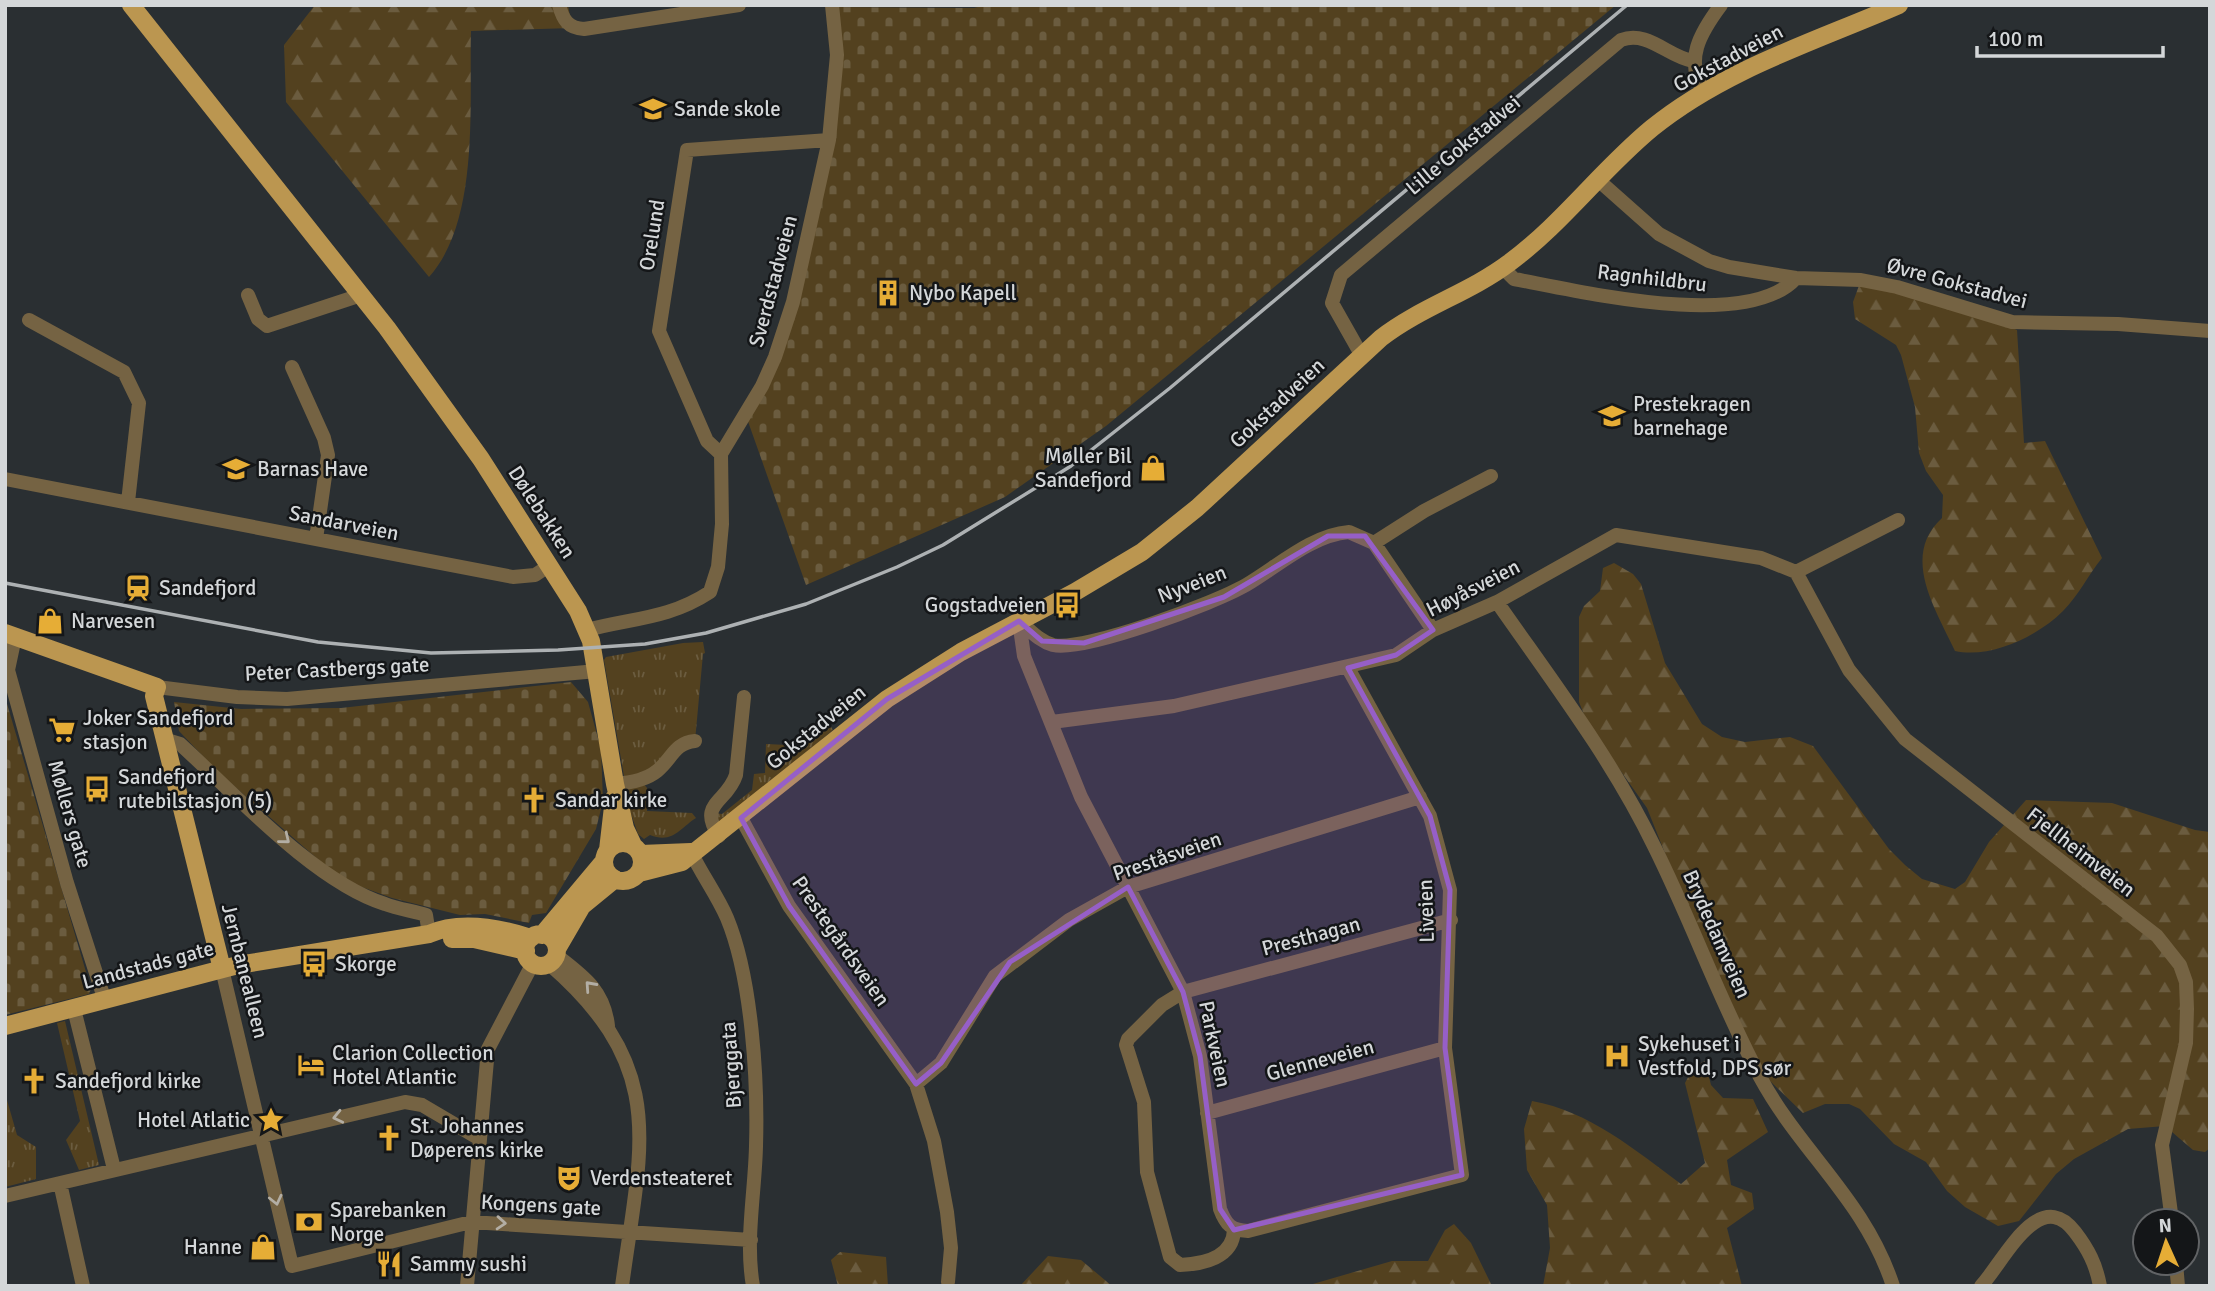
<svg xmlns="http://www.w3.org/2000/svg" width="2215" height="1291" viewBox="0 0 2215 1291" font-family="Signika,sans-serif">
<defs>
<pattern id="grass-tufts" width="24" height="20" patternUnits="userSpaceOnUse" patternTransform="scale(1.75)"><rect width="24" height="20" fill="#53411f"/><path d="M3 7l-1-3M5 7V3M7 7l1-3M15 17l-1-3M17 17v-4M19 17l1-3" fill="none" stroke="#6b5c3f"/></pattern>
<pattern id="forest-firs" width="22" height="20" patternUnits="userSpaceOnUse" patternTransform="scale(1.75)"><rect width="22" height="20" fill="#53411f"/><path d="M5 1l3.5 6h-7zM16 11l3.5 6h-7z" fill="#6b5c3f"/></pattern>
<pattern id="cemetery-stones" width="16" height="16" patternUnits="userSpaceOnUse" patternTransform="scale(1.75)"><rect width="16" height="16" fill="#53411f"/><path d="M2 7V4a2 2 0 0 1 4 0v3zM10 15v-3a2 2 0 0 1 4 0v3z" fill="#6b5c3f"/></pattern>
</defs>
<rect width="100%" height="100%" fill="#2a2f32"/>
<path fill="url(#grass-tufts)" d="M703 642 705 653 703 654 695 741 641 780 647 788V811L692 813 696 818C680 828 673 844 650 835L644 839 638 834 630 811 604 660 606 657 683 643Z
M826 719 833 730 725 820 718 821 715 813 722 814 752 790 754 774 765 773 766 744C800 746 806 747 826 719Z
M65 1021 99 1165 79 1170 66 1140 80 1121 57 1023Z
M5 1093 17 1135 36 1147V1179L5 1187Z"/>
<path fill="url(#forest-firs)" d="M315 5H568L572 28 471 31C469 105 480 220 429 277L286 102 284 45Z
M1861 280 1960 306 2017 330 2024 443 2045 441 2102 558C2088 575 2079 595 2063 611 2038 636 1991 659 1955 651 1936 610 1900 556 1942 518L1943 495 1926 471 1919 453 1915 407 1901 355 1896 345 1855 319 1853 302Z
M1614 563 1633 574 1641 584 1665 663 1702 724 1722 737 1745 742 1790 737 1813 746 1889 849 1905 865 1922 879 1955 889 1965 882 1989 842 2026 800 2112 803 2195 830 2210 832V1148L2205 1152 2193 1150 2165 1126 2128 1129 2074 1159 2056 1174 2019 1221 1998 1226 1965 1207 1947 1191 1926 1162 1894 1144 1860 1109 1849 1104H1825L1803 1113 1768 1079 1704 951 1647 808 1588 725 1579 702V617L1584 606 1600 591 1603 568Z
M1705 1061 1711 1085 1723 1098 1753 1099 1768 1132 1727 1160 1731 1185 1752 1193 1754 1209 1727 1228 1742 1286H1543L1550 1248 1547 1205 1527 1170 1524 1129 1532 1101C1589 1111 1635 1150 1681 1184L1705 1163 1685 1083 1694 1066Z
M1454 1224 1471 1243 1492 1286H1306L1392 1261H1428L1445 1230Z
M840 1252 886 1257 888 1286H838L831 1260Z
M1048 1256 1081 1260 1112 1286H1020Z"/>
<path fill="url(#cemetery-stones)" d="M986 5H1616L1106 426 1005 497 806 585 745 413 775 357 829 140 833 7 974 8Z
M571 682 588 702 601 749 603 801 596 829 546 913 532 915 529 923 485 914 460 915 392 898 359 886 329 869 217 771 179 731 174 702 241 709 341 708Z
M5 697 91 989 89 994 5 1015Z"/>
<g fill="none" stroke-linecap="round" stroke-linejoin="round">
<path stroke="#756343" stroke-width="14" d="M559 5C563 20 568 28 584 29L739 5
M1704 92C1684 60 1700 33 1721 5
M1597 179 1659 234 1709 261 1729 267 1796 278 1861 280 1897 287 2012 322 2118 324 2210 331
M1503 268 1514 279C1579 291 1748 332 1796 278
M248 295 258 319 267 326 361 295
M29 320 124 372 139 403 128 502
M1362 356 1332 303 1341 275 1621 40C1648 30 1668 57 1693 61
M292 367 324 438 328 455 316 539
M721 454 707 441 659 331 687 150 829 140
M5 479 513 577 535 575 550 565
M1374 543 1424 511 1491 476
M1796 572 1849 670 1905 739 2157 936 2180 965 2186 982 2187 1009 2186 1043 2162 1145 2172 1221
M1796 572 1898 520
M1497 602C1552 681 1612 759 1654 846 1692 922 1720 1002 1760 1077 1801 1153 1865 1200 1893 1286
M1019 621 1024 656 1081 797 1183 992 1200 1056 1220 1209C1226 1225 1231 1230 1248 1231L1462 1175 1445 1048 1450 890 1430 816 1348 668
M1019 621C1030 630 1039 641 1053 645 1085 652 1215 603 1246 585 1277 567 1311 535 1349 532L1374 543 1433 630
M587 630C632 618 669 619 710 592L718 567 722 524 721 454 762 386 775 357 793 302 829 140 837 55 832 5
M15 637 8 670 67 883 105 1001
M157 687 237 697 287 699 597 671
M1052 722 1174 706 1396 655 1433 630 1497 602 1616 535 1761 558 1796 572
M167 740 180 744C235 794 315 882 385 904 398 909 413 911 426 915L429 934
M615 784C629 783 646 780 657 771 672 759 674 743 695 741
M741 818 789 906 916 1084 934 1141 947 1212 951 1248 948 1282
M719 836C697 803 727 803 736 775L744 697
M691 852C702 875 717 895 727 918 752 978 758 1082 756 1146 755 1192 745 1241 753 1286
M556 955C583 976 604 990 608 1026
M549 964C670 1069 641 1145 622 1286
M222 969 292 1266 471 1222 751 1240
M74 1009 114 1169
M916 1084 941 1063 995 976 1069 920 1128 887 1420 797
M1207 1113 1445 1048
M60 1183 83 1286
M5 1196 405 1102 422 1105 478 1138
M1234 1230C1233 1258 1203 1264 1180 1265L1170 1257 1147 1172 1144 1102 1126 1045 1128 1039 1162 1005 1183 992 1451 920
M2176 1263 2178 1286
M467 1286 488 1049 533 963
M1981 1286C2003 1263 2039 1184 2075 1232 2088 1249 2096 1264 2100 1286"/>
<path stroke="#bb9650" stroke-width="18" d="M131 5 387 328 481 459 578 611 591 641 615 784 625 828 633 845
M5 633 157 687 154 696 222 969
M604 862a19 19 0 1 1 38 0a19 19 0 1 1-38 0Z
M608 850 614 798
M641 854 691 852
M639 873 682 862 887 699 961 652 1075 592 1142 552 1197 508 1381 338C1421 307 1469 293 1509 263 1562 224 1601 170 1652 128 1725 69 1814 42 1899 5
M525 950a16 16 0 1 1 32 0a16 16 0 1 1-32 0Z
M542 935 604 861
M452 939H474L526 951
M557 949 582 906 615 879
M5 1026 238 965 429 934C460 920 500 928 531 938"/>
<path stroke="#adb1b3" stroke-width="3.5" d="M5 583 318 642 431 653 558 650 645 644 706 633 806 604 897 567 943 545 1071 466 1170 388 1627 5"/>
</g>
<defs><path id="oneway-chevron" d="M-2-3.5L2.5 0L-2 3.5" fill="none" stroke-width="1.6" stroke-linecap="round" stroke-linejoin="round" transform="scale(1.75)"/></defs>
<g stroke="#b3aea4">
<use href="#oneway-chevron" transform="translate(285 839) rotate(39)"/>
<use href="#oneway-chevron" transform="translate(590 986) rotate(-132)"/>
<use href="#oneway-chevron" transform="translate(338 1117) rotate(167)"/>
<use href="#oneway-chevron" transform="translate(276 1200) rotate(77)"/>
<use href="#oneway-chevron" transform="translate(501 1223) rotate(4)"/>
</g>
<path fill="#965fc7" fill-opacity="0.2" stroke="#965fc7" stroke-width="5" stroke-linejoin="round" d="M1328 536H1365L1433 630 1396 655 1348 668 1430 816 1450 890 1445 1048 1462 1175 1234 1230 1220 1209 1200 1056 1183 992 1128 887 1010 962 941 1063 916 1084 789 906 741 818 887 699 1019 621 1042 641 1084 643 1224 597Z"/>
<defs>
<g id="school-bare" transform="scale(2.1)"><path d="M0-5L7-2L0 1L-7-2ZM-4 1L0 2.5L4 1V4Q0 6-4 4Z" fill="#e6ad36" stroke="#141618" stroke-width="2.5" paint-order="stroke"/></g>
<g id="building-bare" transform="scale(2.1)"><path d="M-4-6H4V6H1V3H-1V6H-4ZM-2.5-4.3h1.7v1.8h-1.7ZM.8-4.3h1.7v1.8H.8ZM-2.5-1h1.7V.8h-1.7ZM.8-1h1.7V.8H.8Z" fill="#e6ad36" stroke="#141618" stroke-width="2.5" paint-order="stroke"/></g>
<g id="shop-bare" transform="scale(2.1)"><path d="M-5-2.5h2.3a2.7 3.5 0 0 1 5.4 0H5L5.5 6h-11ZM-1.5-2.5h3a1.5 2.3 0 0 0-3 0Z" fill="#e6ad36" stroke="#141618" stroke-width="2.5" paint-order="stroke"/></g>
<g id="station-bare" transform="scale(2.1)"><path d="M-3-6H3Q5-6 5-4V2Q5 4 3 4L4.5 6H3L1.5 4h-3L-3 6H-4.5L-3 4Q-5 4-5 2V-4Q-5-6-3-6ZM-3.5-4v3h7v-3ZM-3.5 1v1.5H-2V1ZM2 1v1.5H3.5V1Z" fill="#e6ad36" stroke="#141618" stroke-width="2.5" paint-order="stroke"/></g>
<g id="bus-bare" transform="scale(2.1)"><path d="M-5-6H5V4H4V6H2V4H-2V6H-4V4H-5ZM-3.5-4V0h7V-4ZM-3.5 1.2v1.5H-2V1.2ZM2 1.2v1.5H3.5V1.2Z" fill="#e6ad36" stroke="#141618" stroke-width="2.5" paint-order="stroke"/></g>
<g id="supermarket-bare" transform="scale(2.1)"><path d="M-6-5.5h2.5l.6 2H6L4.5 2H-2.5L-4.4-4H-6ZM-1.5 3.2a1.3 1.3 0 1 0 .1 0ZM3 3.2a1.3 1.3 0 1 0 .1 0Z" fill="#e6ad36" stroke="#141618" stroke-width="2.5" paint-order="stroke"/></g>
<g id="church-bare" transform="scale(2.1)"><path d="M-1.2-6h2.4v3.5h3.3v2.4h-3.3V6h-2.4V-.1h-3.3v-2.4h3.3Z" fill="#e6ad36" stroke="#141618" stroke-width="2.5" paint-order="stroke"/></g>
<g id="hospital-bare" transform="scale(2.1)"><path d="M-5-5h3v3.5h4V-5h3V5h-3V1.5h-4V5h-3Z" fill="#e6ad36" stroke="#141618" stroke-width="2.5" paint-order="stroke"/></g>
<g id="hotel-bare" transform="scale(2.1)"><path d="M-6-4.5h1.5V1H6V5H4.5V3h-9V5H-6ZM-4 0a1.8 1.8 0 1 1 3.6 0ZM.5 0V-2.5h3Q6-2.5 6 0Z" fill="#e6ad36" stroke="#141618" stroke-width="2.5" paint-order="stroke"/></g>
<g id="sight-bare" transform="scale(2.1)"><path d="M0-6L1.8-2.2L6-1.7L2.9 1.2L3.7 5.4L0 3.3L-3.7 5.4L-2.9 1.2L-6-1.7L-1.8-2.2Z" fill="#e6ad36" stroke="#141618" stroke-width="2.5" paint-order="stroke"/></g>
<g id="theatre-bare" transform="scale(2.1)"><path d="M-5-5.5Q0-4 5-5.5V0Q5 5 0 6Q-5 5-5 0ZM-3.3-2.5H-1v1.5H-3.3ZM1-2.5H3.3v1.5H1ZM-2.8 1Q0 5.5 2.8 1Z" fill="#e6ad36" stroke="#141618" stroke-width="2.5" paint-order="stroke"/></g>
<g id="bank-bare" transform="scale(2.1)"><path d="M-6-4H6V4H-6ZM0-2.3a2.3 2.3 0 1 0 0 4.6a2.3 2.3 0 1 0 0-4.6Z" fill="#e6ad36" stroke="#141618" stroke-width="2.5" paint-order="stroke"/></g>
<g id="restaurant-bare" transform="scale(2.1)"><path d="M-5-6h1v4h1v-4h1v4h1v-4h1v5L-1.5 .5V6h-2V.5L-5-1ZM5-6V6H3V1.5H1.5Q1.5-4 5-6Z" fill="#e6ad36" stroke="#141618" stroke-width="2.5" paint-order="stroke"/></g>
</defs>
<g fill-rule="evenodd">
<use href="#school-bare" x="653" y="109"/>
<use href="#building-bare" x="888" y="293"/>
<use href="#school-bare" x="1612" y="416"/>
<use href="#shop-bare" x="1153" y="468"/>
<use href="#school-bare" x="236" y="469"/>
<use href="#station-bare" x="138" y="588"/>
<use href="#bus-bare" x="1067" y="605"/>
<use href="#shop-bare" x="50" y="621"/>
<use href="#supermarket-bare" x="62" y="730"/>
<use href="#bus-bare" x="97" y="789"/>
<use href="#church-bare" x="534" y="800"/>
<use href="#bus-bare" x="314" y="964"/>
<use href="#hospital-bare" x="1617" y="1056"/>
<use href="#hotel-bare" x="311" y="1065"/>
<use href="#church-bare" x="34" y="1081"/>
<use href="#sight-bare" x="271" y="1120"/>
<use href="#church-bare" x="389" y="1138"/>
<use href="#theatre-bare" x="569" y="1178"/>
<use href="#bank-bare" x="309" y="1222"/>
<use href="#shop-bare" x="263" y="1247"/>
<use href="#restaurant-bare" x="389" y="1264"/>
</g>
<g text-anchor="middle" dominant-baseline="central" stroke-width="5" stroke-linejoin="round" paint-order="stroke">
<g font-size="21" fill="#d4d7d9" stroke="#141618">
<text transform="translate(1728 58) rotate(-28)">Gokstadveien</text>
<text transform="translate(1463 145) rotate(-40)">Lille Gokstadvei</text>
<text transform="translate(652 235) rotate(-81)">Orelund</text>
<text transform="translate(1652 278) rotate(7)">Ragnhildbru</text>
<text transform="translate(773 281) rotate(-75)">Sverdstadveien</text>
<text transform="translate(1957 283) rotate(15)">Øvre Gokstadvei</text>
<text transform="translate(1277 403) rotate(-43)">Gokstadveien</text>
<text transform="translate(542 512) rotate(57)">Dølebakken</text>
<text transform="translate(344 523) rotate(11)">Sandarveien</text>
<text transform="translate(1192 584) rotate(-21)">Nyveien</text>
<text transform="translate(1473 588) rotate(-27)">Høyåsveien</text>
<text transform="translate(337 669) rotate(-3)">Peter Castbergs gate</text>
<text transform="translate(816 727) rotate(-39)">Gokstadveien</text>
<text transform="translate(70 814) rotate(74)">Møllers gate</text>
<text transform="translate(2081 852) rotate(38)">Fjellheimveien</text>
<text transform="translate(1167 856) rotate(-19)">Preståsveien</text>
<text transform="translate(1426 911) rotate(-92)">Liveien</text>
<text transform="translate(1717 934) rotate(66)">Brydedamveien</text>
<text transform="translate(1311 936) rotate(-15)">Presthagan</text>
<text transform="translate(841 941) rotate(55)">Prestegårdsveien</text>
<text transform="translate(148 965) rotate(-15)">Landstads gate</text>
<text transform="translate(245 971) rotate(76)">Jernbanealleen</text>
<text transform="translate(1215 1044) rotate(78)">Parkveien</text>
<text transform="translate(1320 1060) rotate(-15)">Glenneveien</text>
<text transform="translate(731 1065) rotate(-94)">Bjerggata</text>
<text transform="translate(541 1205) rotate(3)">Kongens gate</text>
</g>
<g font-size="21" fill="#d4d7d9" stroke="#141618" text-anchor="start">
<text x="674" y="109">Sande skole</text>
<text x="909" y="293">Nybo Kapell</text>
<text x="1633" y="404">Prestekragen<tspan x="1633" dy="24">barnehage</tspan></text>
<text x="1132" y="456" text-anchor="end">Møller Bil<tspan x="1132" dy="24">Sandefjord</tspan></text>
<text x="257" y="469">Barnas Have</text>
<text x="159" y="588">Sandefjord</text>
<text x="1046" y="605" text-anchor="end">Gogstadveien</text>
<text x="71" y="621">Narvesen</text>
<text x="83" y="718">Joker Sandefjord<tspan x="83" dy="24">stasjon</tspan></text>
<text x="118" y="777">Sandefjord<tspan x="118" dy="24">rutebilstasjon (5)</tspan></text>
<text x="555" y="800">Sandar kirke</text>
<text x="335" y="964">Skorge</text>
<text x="1638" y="1044">Sykehuset i<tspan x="1638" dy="24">Vestfold, DPS sør</tspan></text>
<text x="332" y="1053">Clarion Collection<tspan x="332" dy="24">Hotel Atlantic</tspan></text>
<text x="55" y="1081">Sandefjord kirke</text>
<text x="250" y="1120" text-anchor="end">Hotel Atlatic</text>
<text x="410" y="1126">St. Johannes<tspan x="410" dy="24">Døperens kirke</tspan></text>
<text x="590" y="1178">Verdensteateret</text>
<text x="330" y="1210">Sparebanken<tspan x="330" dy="24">Norge</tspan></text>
<text x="242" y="1247" text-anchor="end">Hanne</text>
<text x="410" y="1264">Sammy sushi</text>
</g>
</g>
<rect width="2215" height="1291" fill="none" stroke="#d4d7d9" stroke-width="14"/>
<g transform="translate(2166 1242) rotate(357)"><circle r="33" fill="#141618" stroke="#616365" stroke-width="2"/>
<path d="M0-5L12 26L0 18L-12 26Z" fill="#e6ad36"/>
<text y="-10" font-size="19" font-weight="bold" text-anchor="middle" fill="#d4d7d9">N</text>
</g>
<path d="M1977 46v10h186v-10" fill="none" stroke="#d4d7d9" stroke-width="3.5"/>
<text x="1988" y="46" font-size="21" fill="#d4d7d9" stroke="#141618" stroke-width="5" paint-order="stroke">100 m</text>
</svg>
